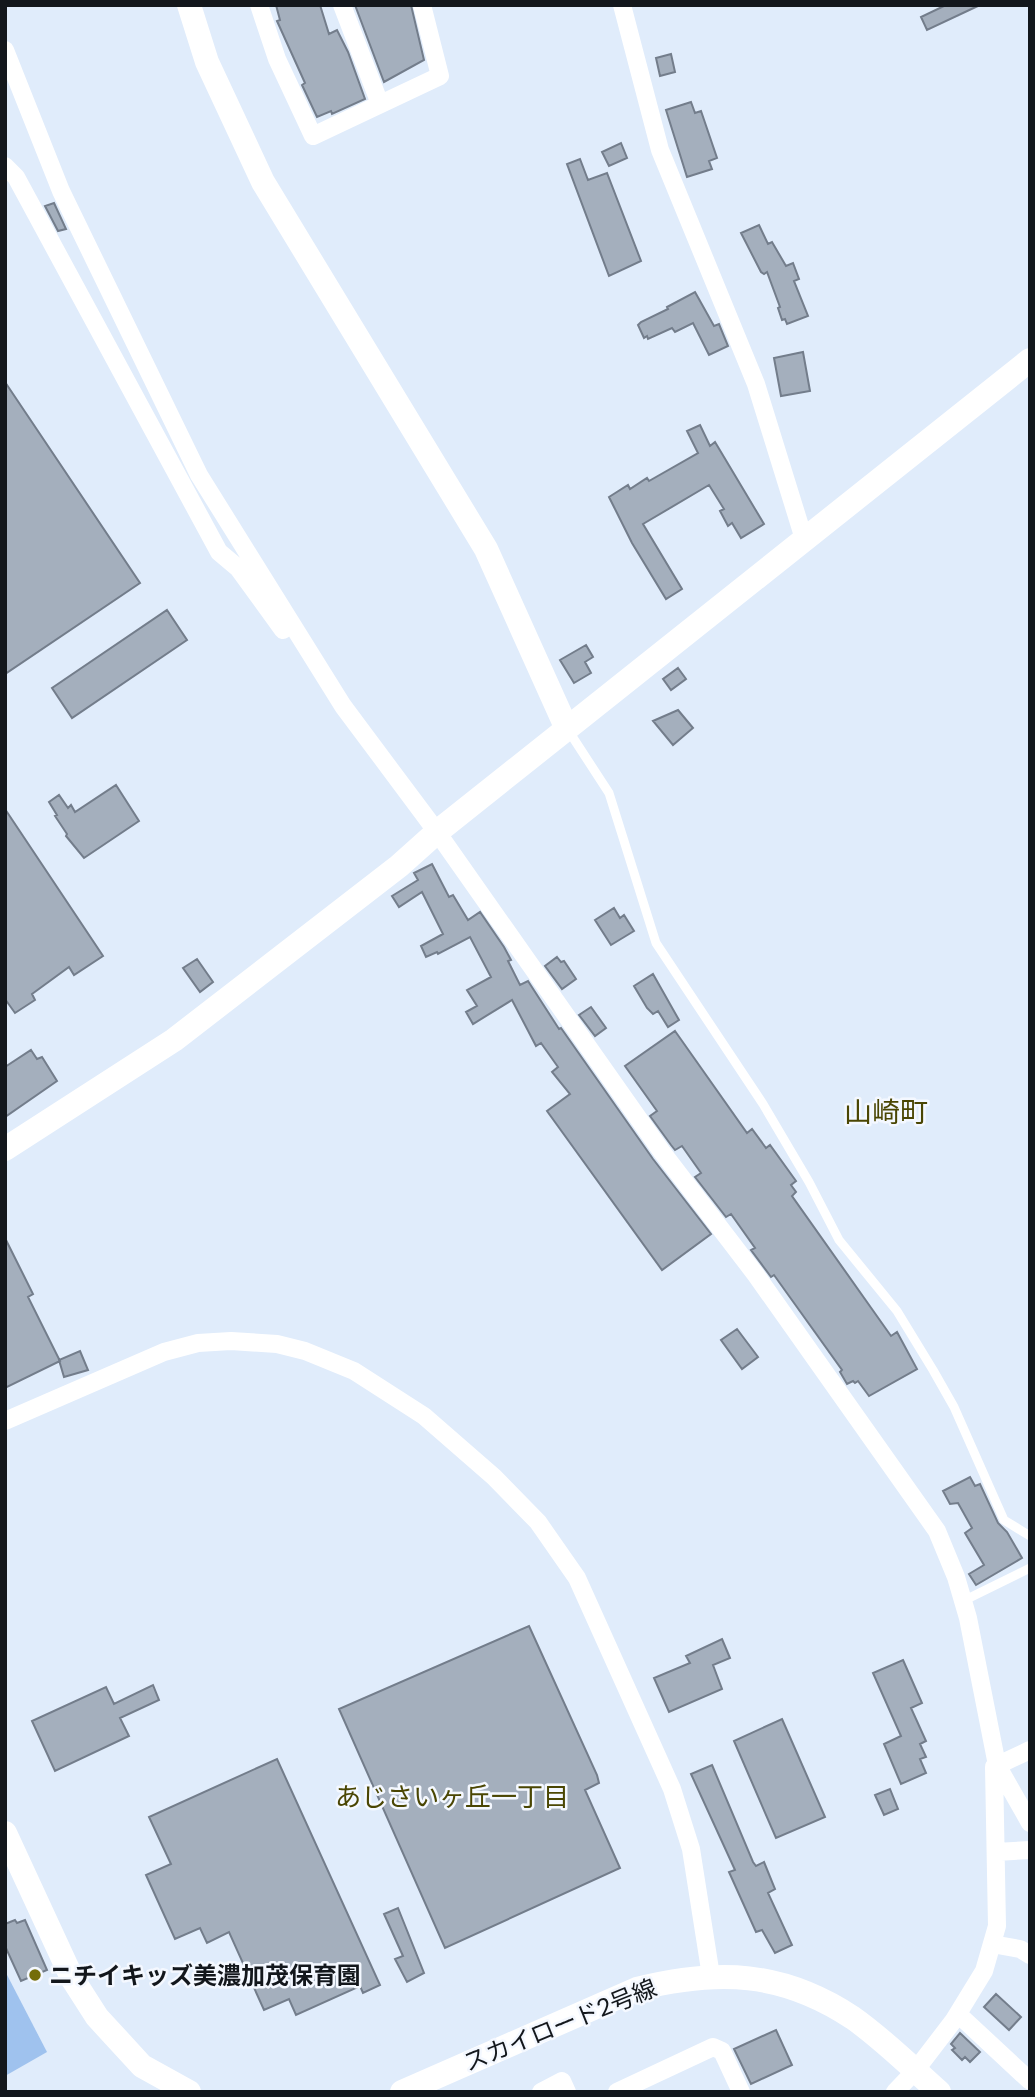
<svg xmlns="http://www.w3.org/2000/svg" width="1035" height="2097" viewBox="0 0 1035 2097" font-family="Poppins,'Noto Sans JP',sans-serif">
<rect width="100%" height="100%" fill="#e0ecfb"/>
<path fill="#9fc2ee" d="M5 1971 47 2052 5 2076Z"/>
<path fill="#a4afbd" stroke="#737d8b" stroke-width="2" d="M276 5H320L329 34 337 30 348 52 365 99 332 114 331 111 317 117 302 85 305 83 277 21 280 20Z
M355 5H411L424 60 384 82Z
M946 5H980L927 30 921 17Z
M671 54 675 72 660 76 656 58Z
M691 102 695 113 701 111 717 158 709 161 712 169 687 177 666 110Z
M621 143 627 158 609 166 602 152Z
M580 159 588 180 607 173 641 261 609 276 567 164Z
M54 203 66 229 58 231 45 206Z
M759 225 768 244 772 242 786 266 793 263 799 279 794 281 808 316 787 324 785 319 782 320 778 308 780 307 767 272 764 274 761 272 741 233Z
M695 292 714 326 719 324 728 346 709 355 693 323 675 332 672 328 648 339 647 336 644 338 638 325 641 322 668 309 667 307Z
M803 352 810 391 781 396 774 358Z
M5 382 140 583 5 674Z
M700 425 710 446 715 442 764 524 741 538 732 523 728 526 720 511 724 509 709 485 643 524 682 589 666 599 632 543 609 497 628 485 630 489 647 478 649 481 698 453 687 431Z
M167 610 187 640 72 718 52 688Z
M586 645 593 657 585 662 591 673 574 683 560 660Z
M678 668 686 679 671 690 663 679Z
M678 710 693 728 673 745 653 721Z
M116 785 139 821 84 858 66 836 67 834 55 816 57 815 49 802 59 795 68 808 71 805 75 812Z
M5 809 103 956 74 975 69 967 32 994 35 1000 15 1013 5 999Z
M432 864 449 897 453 895 468 920 480 912 504 947 511 960 508 961 520 985 528 981 559 1029 561 1028 653 1159 711 1234 662 1270 547 1111 570 1094 552 1072 558 1067 541 1043 536 1046 512 1000 473 1024 466 1012 477 1006 467 990 491 977 470 937 438 954 437 952 426 957 421 946 443 934 422 892 399 907 392 896 418 880 414 873Z
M614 908 620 918 624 915 634 931 611 945 595 920Z
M557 957 561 962 564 961 576 979 562 989 545 966Z
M197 959 213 982 200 992 183 968Z
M653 974 679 1020 668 1027 658 1011 653 1014 647 1008 634 986Z
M591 1007 606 1028 595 1036 579 1015Z
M675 1031 747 1133 752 1129 766 1148 770 1145 796 1181 791 1185 796 1192 792 1196 891 1336 897 1332 917 1369 869 1396 858 1381 855 1383 853 1381 847 1384 840 1372 842 1370 774 1275 771 1277 751 1250 755 1248 731 1214 726 1217 695 1177 701 1173 682 1146 675 1150 671 1145 650 1116 657 1111 625 1066Z
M31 1050 37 1059 42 1057 57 1081 5 1117V1067Z
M5 1238 33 1294 28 1297 60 1361 5 1388Z
M737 1329 758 1357 742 1369 721 1340Z
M80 1351 88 1370 64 1377 59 1360Z
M970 1477 975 1486 980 1484 998 1523 1007 1532 1022 1558 976 1585 969 1574 984 1565 965 1533 972 1528 958 1503 950 1504 943 1491Z
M529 1626 597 1775 599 1783 585 1790 620 1868 445 1948 339 1709Z
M722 1639 730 1658 713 1665 722 1689 669 1712 654 1678 690 1663 686 1656Z
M903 1660 922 1703 911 1708 926 1741 920 1744 926 1757 920 1759 926 1773 901 1784 884 1744 901 1736 873 1673Z
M153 1685 159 1700 120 1718 129 1736 55 1771 32 1721 106 1687 114 1704Z
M782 1719 825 1817 776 1838 734 1741Z
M277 1759 380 1985 363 1993 360 1986 296 2015 289 1999 264 2010 229 1932 207 1943 200 1928 175 1939 146 1875 171 1864 149 1817Z
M712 1765 753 1862 756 1866 764 1862 775 1889 768 1893 792 1945 775 1953 762 1930 756 1932 729 1872 735 1870 691 1774Z
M890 1789 898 1809 884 1815 875 1795Z
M398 1908 424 1973 407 1982 395 1959 403 1956 384 1914Z
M15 1920 17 1923 25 1920 47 1970 21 1981 5 1946V1924Z
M996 1994 1021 2017 1009 2030 984 2007Z
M776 2030 792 2065 751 2084 734 2049Z
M960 2033 980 2052 970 2062 965 2057 962 2060 952 2050 955 2048 951 2044Z"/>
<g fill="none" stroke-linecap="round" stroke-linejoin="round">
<path stroke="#fff" stroke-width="9" d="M568 730 609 793 656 943 763 1104 809 1182 839 1240 897 1311 933 1370 954 1407 1004 1520 1030 1536
M963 1601 1030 1568"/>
<path stroke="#fff" stroke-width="18" d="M259 5 277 59 313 136 440 76 422 5
M342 5 380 104
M622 5 660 150 756 384 804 539
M5 50 61 191 199 475 343 706 437 832 662 1152 756 1275 937 1531 956 1577 968 1618 997 1765 1030 1823
M5 166 16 177 219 552 238 568 283 630
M5 1421 164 1352 198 1343 231 1341 277 1344 305 1351 354 1371 424 1416 494 1477 538 1522 577 1578 672 1789 691 1849 711 1976
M996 1852 1030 1850
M992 1944 1020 1949 1030 1955
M958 2014 1030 2081
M541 2092 562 2081 567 2092
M617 2092 713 2047 722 2051 741 2092
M895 2092 915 2071 954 2020 984 1971 997 1926 994 1767 1030 1750"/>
<path stroke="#fff" stroke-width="24" d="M189 5 207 62 263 182 486 549 567 729
M5 1149 174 1040 399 866 437 832 1030 360
M5 1833 72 1978 97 2017 142 2066 189 2092
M402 2092 637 1989C718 1969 782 1971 853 2018 883 2039 911 2067 939 2092"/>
</g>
<circle fill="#746d09" stroke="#f4f8ff" stroke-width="2.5" cx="35" cy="1975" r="7"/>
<g text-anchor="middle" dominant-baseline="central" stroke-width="5" stroke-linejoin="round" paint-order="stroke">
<g font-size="24" font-weight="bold" fill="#13171c" stroke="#f4f8ff" text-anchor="start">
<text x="49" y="1975">ニチイキッズ美濃加茂保育園</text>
</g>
<g font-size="24" fill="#13171c" stroke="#f4f8ff">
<text transform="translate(560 2025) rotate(-22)">スカイロード2号線</text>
</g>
<g font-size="26" fill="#4a4603" stroke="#f4f8ff">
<text x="452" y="1797">あじさいヶ丘一丁目</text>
</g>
<g font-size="28" fill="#4a4603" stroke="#f4f8ff">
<text x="886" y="1112">山崎町</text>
</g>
</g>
<rect width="1035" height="2097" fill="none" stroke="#13171c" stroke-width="14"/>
</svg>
